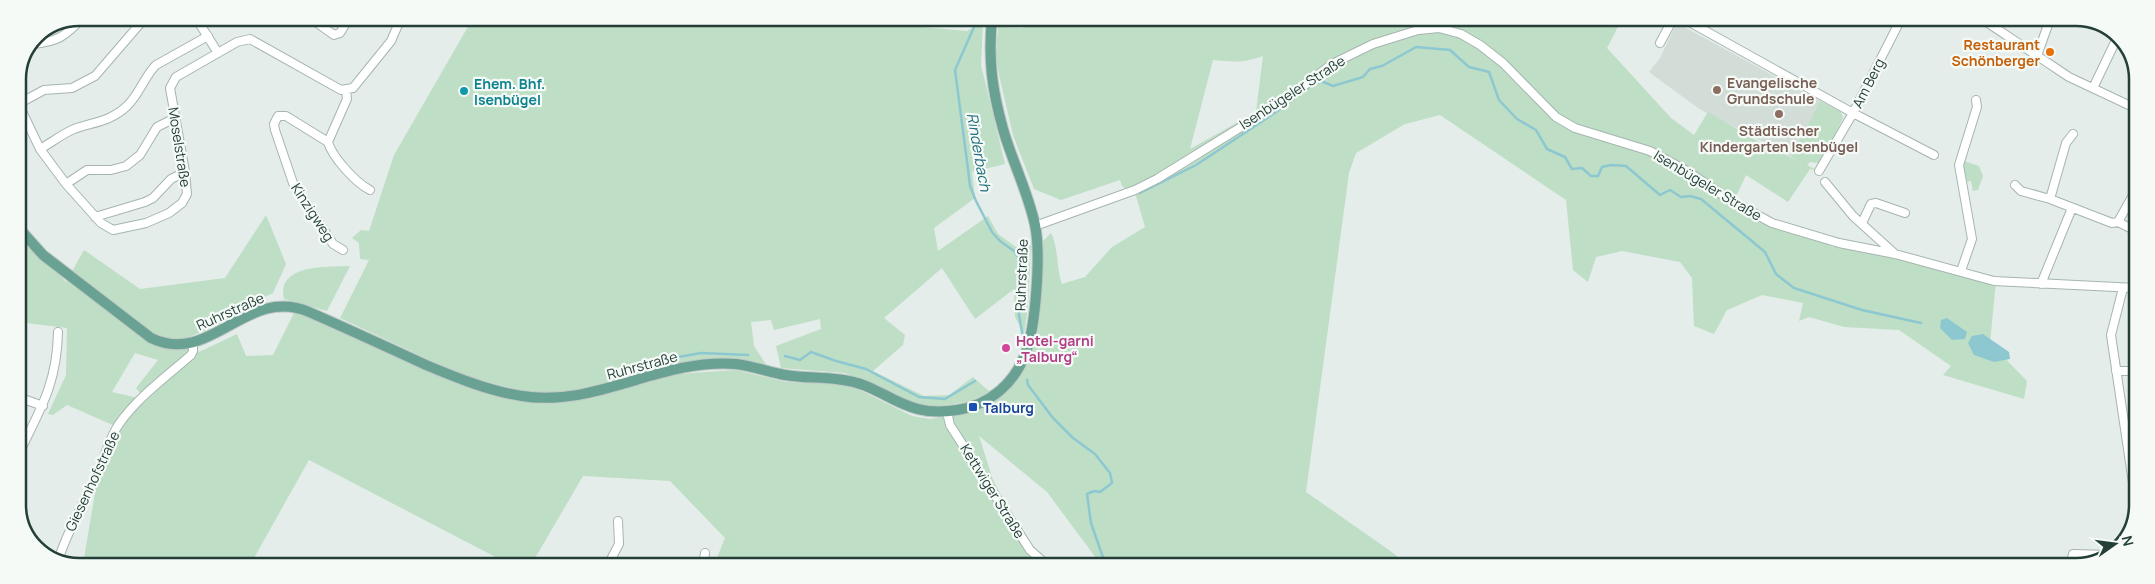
<svg xmlns="http://www.w3.org/2000/svg" width="2155" height="584" viewBox="0 0 2155 584" font-family="Manrope,sans-serif">
<rect width="100%" height="100%" fill="#e4ede9"/>
<path fill="#d2ddd8" d="M1677 23 1820 101 1791 157 1698 108 1649 72 1660 58Z"/>
<path fill="#bedec6" fill-rule="evenodd" d="M473 18H892L890 24 967 31 983 22 981 65 1005 164 972 172 975 198 934 228 938 251 988 216 998 234 1016 247 1031 245 1028 307 1022 349 1021 328 1015 317 1014 289 975 319 942 268 884 318 905 335 903 345 873 371 924 396 949 395 973 377 990 392 968 402 931 407 914 404 845 373 781 368 776 346 821 329 820 319 774 330 771 320 751 322 754 346 767 366 713 360 659 365 609 384 576 392 538 395 464 376 340 318 369 260 360 259 359 243 352 238 361 230 369 231 394 155Z
M1025 18 1622 19 1607 48 1671 118 1694 135 1708 112 1759 142 1800 162 1791 157 1820 101 1841 112 1843 118 1822 161 1818 163 1810 162 1807 165 1818 171 1810 169 1788 202 1746 175 1733 203 1833 247H1856L1996 281 1990 343 2027 381 2024 399 1943 375 1951 366 1899 330 1844 327 1809 317 1799 321 1803 303 1762 295 1727 310 1714 334 1694 326 1692 278 1680 262 1622 251 1596 257 1588 282 1573 270 1566 200 1440 115 1405 124 1356 153 1349 173 1306 492 1389 550 1409 566H1102L1047 492 979 436 993 480 1022 535 1053 565H714L725 538 670 481 583 476 531 565H511L309 460 250 565 83 564 104 440 181 368 145 399 136 388 158 360 135 353 112 392 138 398 115 426 67 405 53 415 48 414 66 375 67 328 18 322V227L66 282 84 250 140 289 225 278 266 215 286 264 273 293C261 298 253 305 243 312 225 323 207 330 189 337L199 352 237 334 246 356 273 355 295 311 459 384 526 402 551 404 589 399 677 374 736 370 786 382 840 384 860 390 912 416 930 419 971 412 985 405 1011 386 1025 369 1032 354 1036 336 1041 243 1051 233C1059 249 1056 268 1062 284L1085 277 1112 247 1145 227 1136 196 1122 186 1120 180 1061 200 1034 189 1013 135 999 75 996 58 998 27 1023 28ZM1263 56 1256 112 1190 149 1213 60C1235 62 1243 63 1263 56Z
M1964 161 1979 166 1983 176 1978 190 1973 191 1971 181 1965 182 1963 167Z
M350 266 327 311 284 299C276 264 327 267 350 266Z"/>
<path fill="#8dc8d1" d="M1947 318 1967 332 1965 339 1952 340 1940 328 1941 320Z
M1983 334 2009 352 2010 359 1994 362 1974 355 1968 343 1972 336Z"/>
<g fill="none" stroke-linecap="round" stroke-linejoin="round">
<path stroke="#8dc8d1" stroke-width="2.5" d="M978 18 955 70 968 169 970 186 976 201 992 232 1000 241 1014 251 1021 261 1022 280 1019 315 1023 338
M1140 193 1196 165 1276 112 1312 85 1321 81 1333 86 1363 77 1370 69 1382 66 1416 47 1450 50 1469 67 1489 72 1499 100 1517 119 1536 130 1547 149 1565 157 1572 169 1582 168 1591 176H1598L1602 167 1611 165 1626 166 1660 195 1670 190 1681 197 1690 196 1701 199 1765 252 1776 274 1794 288 1862 310 1921 323
M785 356 800 360 811 352 836 361 866 369 919 397 945 399 975 381
M650 362 701 353 748 355
M1027 380 1028 385 1053 418 1073 438 1095 454 1110 473 1112 483 1100 492 1094 491 1087 494 1091 523 1106 566"/>
<g stroke="#a6b5b0" stroke-width="10">
<path id="minor" d="M196 18 218 53
M310 18 334 35 340 33 349 18
M1684 19 1853 113 1934 155
M1982 19 2069 77 2137 109
M1660 43 1673 19
M32 44C58 42 65 36 83 18
M2037 56 2050 19
M2093 88 2118 36
M18 103 40 149 66 184 101 223 113 230 146 223 169 213 182 203 187 194 185 172 170 88 176 77 237 42 250 39 341 90 353 88 391 41 401 18
M18 104 44 90 72 88 95 76 145 18
M2073 134 2066 143 2050 199 2112 223 2118 222 2137 188
M328 142 347 99 346 90
M40 149C51 143 62 134 74 129 93 122 110 122 127 106 139 95 144 77 156 65L208 36
M1819 171 1853 113 1901 19
M1825 182 1853 216 1895 254
M66 184 87 170H111L126 166 140 155 157 127 175 118
M2015 185 2021 191 2050 199
M95 217 145 202 153 198 171 179 185 172
M2118 222 2136 231
M1862 223 1871 204 1876 203 1905 213
M1035 226 1135 190 1157 179 1288 98 1332 64 1373 44 1418 30 1439 28 1461 34 1480 45 1503 63 1556 117 1575 128 1650 151 1687 171 1730 200 1772 223 1839 243 1895 254 1994 281 2136 288
M343 250 333 244 293 183 275 130 274 124 278 116H286L328 142C332 157 356 183 370 190
M1961 271 1972 239 1959 165 1977 107 1976 100
M2041 284 2072 208
M2123 288 2111 335 2136 503
M2116 371H2136
M18 397 43 406
M947 412 950 425 1030 550 1047 565
M18 455C40 410 57 384 58 332
M58 561C67 531 83 505 96 477 104 460 108 440 119 424 138 397 166 377 191 355L193 351V342
M608 565 619 544 618 521
M703 565 705 553
M2070 566 2073 554 2111 555"/>
</g>
<g stroke="#c1c9c7" stroke-width="12">
<path id="major" d="M18 227 43 255 151 338C211 367 246 285 309 312 348 329 387 347 426 365 457 378 489 391 522 396 596 408 660 358 736 364 752 366 769 372 785 375 809 379 834 376 857 383 866 385 874 390 883 394 909 408 926 415 957 410 990 405 1015 383 1026 352 1036 325 1041 253 1035 225 1028 192 1012 161 1003 129 992 90 988 59 992 18"/>
</g>
<use href="#minor" stroke="#fff" stroke-width="8"/>
<use href="#major" stroke="#69a293" stroke-width="10"/>
</g>
<circle fill="#e8710a" stroke="#f5faf7" stroke-width="2" cx="2050" cy="52" r="5"/>
<g fill="#8d6e63" stroke="#f5faf7" stroke-width="2">
<circle cx="1717" cy="90" r="5"/>
<circle cx="1779" cy="114" r="5"/>
</g>
<circle fill="#0f9aa8" stroke="#f5faf7" stroke-width="2" cx="464" cy="91" r="5"/>
<circle fill="#d1479c" stroke="#f5faf7" stroke-width="2" cx="1006" cy="348" r="5"/>
<rect fill="#1a4fb4" stroke="#f5faf7" stroke-width="2" x="968" y="402" width="10" height="10" rx="2.5"/>
<g text-anchor="middle" dominant-baseline="central" stroke-width="4.5" stroke-linejoin="round" paint-order="stroke">
<g font-size="14" font-weight="bold" fill="#c56008" stroke="#f5faf7" text-anchor="end">
<text x="2040" y="44">Restaurant<tspan x="2040" dy="16">Schönberger</tspan></text>
</g>
<g font-size="14" font-weight="bold" fill="#785e54" stroke="#f5faf7" text-anchor="start">
<text x="1727" y="82">Evangelische<tspan x="1727" dy="16">Grundschule</tspan></text>
<text x="1779" y="130" text-anchor="middle">Städtischer<tspan x="1779" dy="16">Kindergarten Isenbügel</tspan></text>
</g>
<g font-size="14" font-weight="bold" fill="#0d838f" stroke="#f5faf7" text-anchor="start">
<text x="474" y="83">Ehem. Bhf.<tspan x="474" dy="16">Isenbügel</tspan></text>
</g>
<g font-size="14" fill="#233f37" stroke="#f5faf7">
<text transform="translate(1868 83) rotate(-63)">Am Berg</text>
<text transform="translate(1292 92) rotate(-33)">Isenbügeler Straße</text>
<text transform="translate(180 147) rotate(81)">Moselstraße</text>
<text transform="translate(1708 185) rotate(31)">Isenbügeler Straße</text>
<text transform="translate(313 212) rotate(57)">Kinzigweg</text>
<text transform="translate(1021 275) rotate(-88)">Ruhrstraße</text>
<text transform="translate(230 311) rotate(-24)">Ruhrstraße</text>
<text transform="translate(642 365) rotate(-15)">Ruhrstraße</text>
<text transform="translate(92 481) rotate(-65)">Giesenhofstraße</text>
<text transform="translate(993 491) rotate(58)">Kettwiger Straße</text>
</g>
<g font-size="14" font-weight="bold" fill="#b23c85" stroke="#f5faf7" text-anchor="start">
<text x="1016" y="340">Hotel-garni<tspan x="1016" dy="16">„Talburg“</tspan></text>
</g>
<g font-size="14" font-weight="bold" fill="#164399" stroke="#f5faf7" text-anchor="start">
<text x="983" y="407">Talburg</text>
</g>
<g font-size="15" font-style="italic" fill="#1e6d7b" stroke="#f5faf7">
<text transform="translate(979 152) rotate(80)">Rinderbach</text>
</g>
</g>
<path d="M0 0H2155V584H0ZM79 26H2076A53 53 0 0 1 2129 79V505A53 53 0 0 1 2076 558H79A53 53 0 0 1 26 505V79A53 53 0 0 1 79 26Z" fill="#f5faf7" fill-rule="evenodd"/>
<path fill="none" stroke="#233f37" stroke-width="2.5" d="M79 26H2076A53 53 0 0 1 2129 79V505A53 53 0 0 1 2076 558H79A53 53 0 0 1 26 505V79A53 53 0 0 1 79 26Z"/>
<g transform="translate(2115 544) rotate(76)" stroke="#f5faf7" stroke-width="4" paint-order="stroke">
<path d="M0-4L9 19L0 12L-9 19Z" fill="#233f37"/>
<text y="-8" font-size="14" font-weight="bold" text-anchor="middle" fill="#233f37">N</text>
</g>
</svg>
